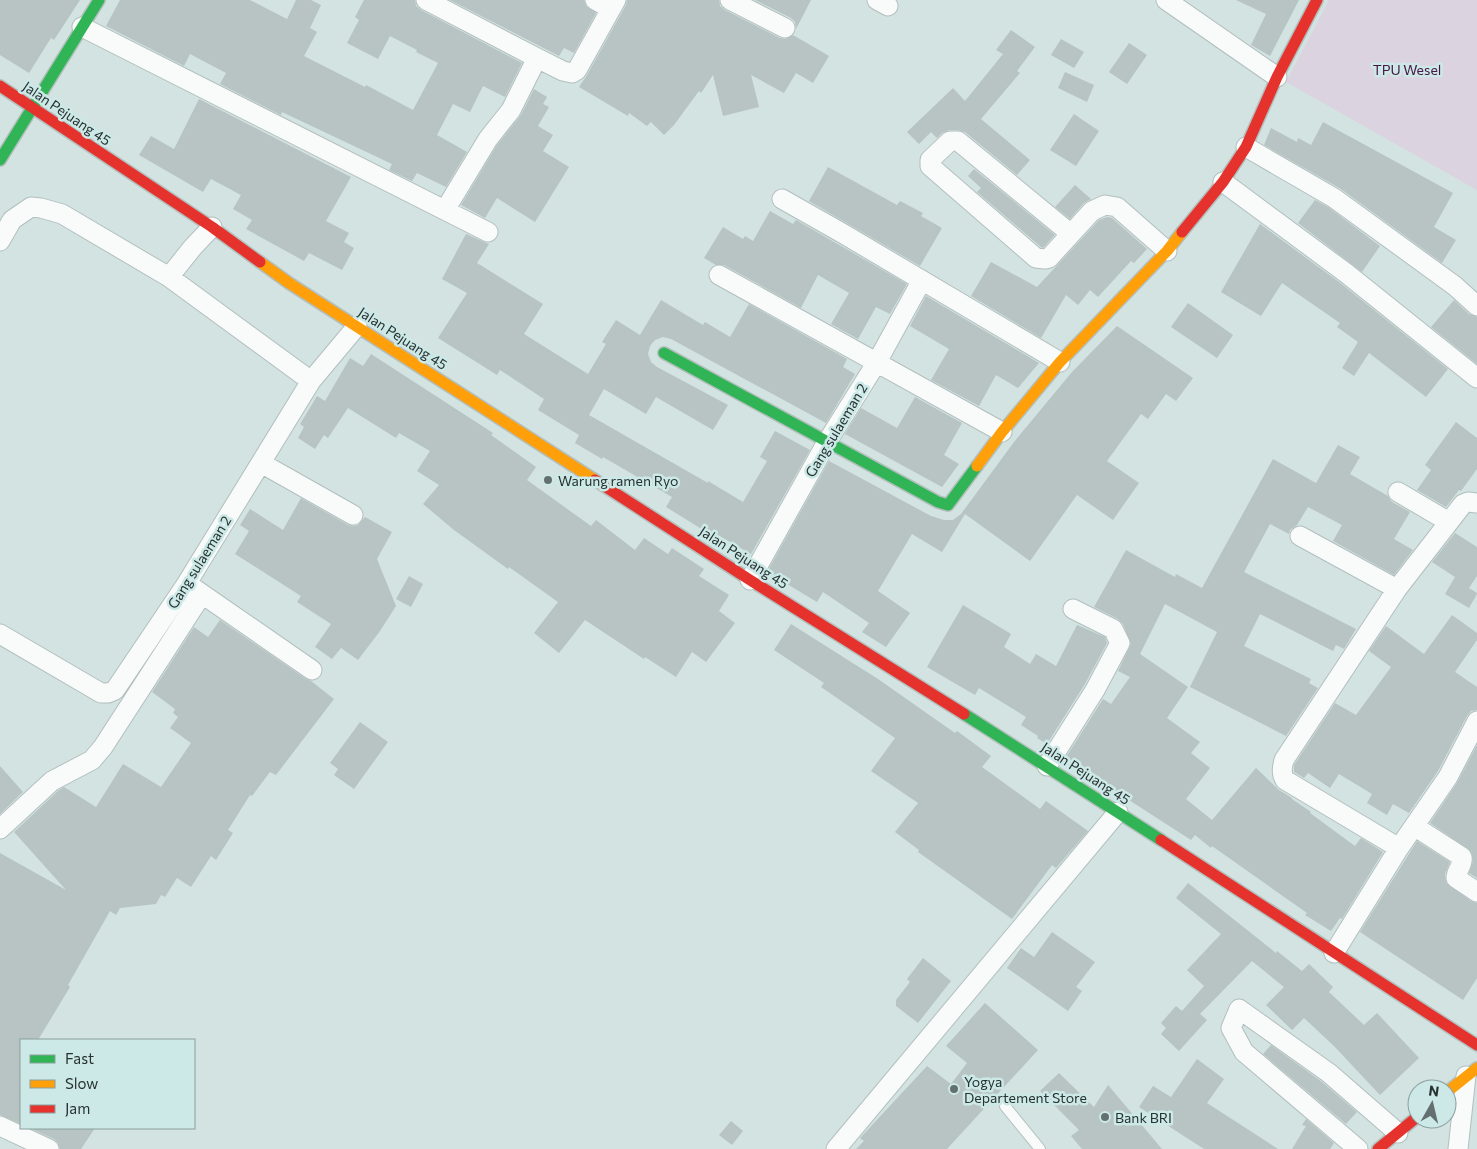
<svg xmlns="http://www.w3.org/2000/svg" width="1477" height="1149" viewBox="0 0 1477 1149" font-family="Commissioner,sans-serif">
<rect width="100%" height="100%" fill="#d2e3e1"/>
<path fill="#dcd3e0" d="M1329 0H1477V190L1286 82Z"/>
<path fill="#b7c4c3" d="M0 0H80L54 40 51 38 29 73 0 55Z
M120 0H250L287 19 296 0H311L321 5 310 28 317 32 304 56 365 87 366 85 413 110 438 63 416 52 417 50 390 36 378 59 347 43 359 20 355 17 364 0H415L416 6 421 10 522 63 505 97 483 86 470 112 453 104 437 135 467 152 446 187 417 173 412 181 389 170 392 164 282 112 281 115 220 84 226 73 190 54 184 66 106 26Z
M450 0H584L586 6 596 13 574 53 564 48 559 56Z
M627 0H719L720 6 725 10 780 38 786 39 793 35 829 56 813 83 796 73 784 93 751 75 759 107 723 116 713 75 701 93 699 91 674 125 664 135 651 122 647 126 629 113 628 116 579 87 587 75 626 5Z
M755 0H811L796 29 795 22 791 18Z
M1236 0H1299L1270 56 1251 45 1266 14Z
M1011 30 1035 47 1017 71 1020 73 981 119 1030 160 1017 175 965 132 958 130H949L942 133 937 138 931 132 919 144 907 132 953 88 965 101 1003 54 996 50Z
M1061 39 1084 52 1074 68 1051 55Z
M1129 43 1147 55 1127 84 1109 72Z
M1065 72 1094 85 1087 102 1058 88Z
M534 89 547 97 543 104 549 107 538 126 553 135 543 151 569 167 535 222 497 198 485 218 461 205 497 145 521 115Z
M199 99 351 177 326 221 349 233 344 242 354 248 342 270 309 253 304 261 246 229 252 220 233 209 241 195 211 179 203 192 139 155 151 136 174 149Z
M1074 114 1099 131 1076 166 1050 150Z
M1323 122 1453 193 1434 227 1456 240 1442 263 1341 189 1264 145 1271 128 1297 142 1298 138 1311 145Z
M828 167 897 205 900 201 923 213 921 216 942 228 920 266 809 201Z
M974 169 1055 235 1043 248 1041 247 977 192 981 188 968 176Z
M1075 185 1091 199 1084 203 1070 219 1055 207Z
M1315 200 1328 207 1380 246 1362 272 1298 223Z
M770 211 793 224 796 220 907 284 890 314 876 307 858 339 831 324 849 293 818 275 801 308 724 265H716L704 258 723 227 743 239 745 236 753 241Z
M1107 217 1112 218 1147 249 1134 263 1131 261 1098 297 1090 290 1078 305 1066 295 1041 338 971 296 991 262 1037 287 1099 220Z
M1260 224 1339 282 1448 369 1426 397 1369 353 1354 376 1342 368 1358 342 1337 327 1340 323 1282 283 1261 316 1221 292Z
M466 234 489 244 477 263 543 304 524 334 588 374 606 344 602 342 616 320 640 335 661 300 703 325 705 322 730 337 749 304 847 359 843 367 855 374 826 423 671 339 663 337 655 340 650 346 648 354 651 362 657 367 728 405 713 430 656 397 646 414 604 389 589 415 708 483V481L743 502 767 461 760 457 775 431 810 450 751 554 718 535 716 538 679 515 666 507 672 497 603 457 602 459 575 443 579 435 538 410 544 399 500 370 497 375 438 338 467 293 442 279Z
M926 296 1039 363 1018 388 996 375 979 406 931 380 949 349 910 326Z
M1454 300 1469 314 1477 317V364L1431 327Z
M1188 303 1233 335 1217 358 1171 327Z
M1117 326 1193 378 1176 401 1166 394 1148 419 1141 414 1107 461 1139 483 1113 520 1077 495 1030 561 965 514 942 552 912 534 878 591 910 613 886 647 862 632 869 623 823 592 817 602 767 572 829 461 931 516 944 520H953L961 514 1014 442 1072 372Z
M371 354 493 433 491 435 536 467 527 480 591 526 596 520 635 550 644 538 668 554 672 548 704 569 699 576 729 595 719 611 735 623 706 662 692 652 676 677 645 657 644 659 585 620 559 653 534 633 558 602 509 567 508 569 454 530 423 504 439 485 417 471 430 451 399 433 396 438 348 408 328 438 324 435 315 449 298 438 304 427 300 424 317 396 325 401 350 358 363 366Z
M915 397 962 423 944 455 959 464 942 487 845 434 861 408 897 428Z
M1456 422 1477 438V469L1461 491 1459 490 1446 507 1417 490 1431 470 1425 465Z
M1338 445 1360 457 1350 474 1388 496 1392 502 1410 512 1394 539 1413 550 1394 575 1333 541 1342 525 1308 507 1297 525 1290 530 1289 534 1270 524 1244 572 1356 629 1344 649 1336 645 1333 651 1260 614 1244 646 1311 679 1309 683 1318 688 1286 736 1190 687 1217 632 1165 604 1140 654 1188 687 1167 718 1200 742 1191 753 1210 768 1186 799 1212 820 1256 768 1279 790 1292 798V799L1311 812 1310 813 1355 846 1361 838 1383 852 1342 919 1340 918 1331 931 1305 915 1307 913 1212 846 1211 848 1195 835 1191 840 1115 791 1116 790 1066 757 1103 699 1111 704 1130 677 1118 671 1131 644 1123 624 1118 619 1094 607 1126 550 1175 577 1176 574 1202 588 1273 459 1316 483Z
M301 498 348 525 353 526 358 525 365 517 392 532 377 559 396 606 380 631 358 660 341 648 332 659 315 647 331 624 297 602 301 596 235 554 249 531 240 525 250 509 283 530Z
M1455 533 1477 547V576L1469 588 1477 593V594L1469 608 1445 594 1455 577 1432 562Z
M409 576 423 584 411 607 396 599Z
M963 605 1011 634 1004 647 1030 664 1036 654 1056 666 1077 625 1105 637 1107 643 1085 684 1047 744 1037 738 1038 736 1021 725 1026 717 979 688 975 695 927 667Z
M1452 615 1477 633V640L1455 672 1477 687V710L1471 711 1467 716 1438 771 1409 813 1393 804 1387 815 1367 803 1372 794 1339 774 1330 788 1308 773 1304 778 1294 772V765L1335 703 1356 715 1391 667 1369 651 1386 626 1424 654Z
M220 620 306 679 311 681 334 699 276 775 270 772 252 796 250 795 228 830 233 833 216 860 211 856 191 887 177 878 165 897 161 895 156 904 120 908 116 915 110 911 68 985 70 987 38 1040H21V1124L0 1115V853L66 890 14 832 59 790 64 787 96 807 123 764 161 787 191 743 170 728 178 717 173 713 175 709 152 692 194 627 208 637Z
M791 624 878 679 955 733 957 731 991 756 982 767 1040 809 1046 801 1088 831 1056 868 1052 865 1012 919 918 852 919 850 895 832 918 803 871 771 895 738 821 687 824 683 774 650Z
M360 722 388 742 354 789 334 775 338 769 330 763Z
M1477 745V878L1469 873 1473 861 1471 851 1430 823 1457 783Z
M0 766 23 792 0 814Z
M1417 841 1450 862 1445 874 1446 883 1471 901 1477 903V978L1463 1000 1360 932Z
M1188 883 1276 953 1277 951 1302 971 1309 964 1333 987 1329 992 1364 1025 1377 1013 1419 1058 1380 1095 1334 1046 1304 1018 1292 1030 1266 1005 1284 987 1252 961 1200 1014 1207 1020 1179 1051 1161 1034 1166 1028 1161 1023 1176 1006 1182 1011 1204 986 1187 970 1221 934 1176 898Z
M1052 932 1095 962 1076 987 1082 991 1068 1011 1007 968 1021 948 1034 957Z
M923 958 951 981 918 1023 896 1006V1000L910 982 907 979Z
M985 1003 1038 1050 947 1149H856L864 1141 860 1138 927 1066 951 1084 967 1063 946 1046Z
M1271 1045 1322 1082 1357 1112 1346 1124 1263 1054Z
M1197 1059 1224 1079 1207 1103 1278 1149H1204L1139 1107 1153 1086 1171 1097Z
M1059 1073 1094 1107 1108 1085 1162 1149H1082L1071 1136 1079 1130 1040 1091Z
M1306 1119 1334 1143 1330 1149H1292L1306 1126 1302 1125Z
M731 1121 743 1131 732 1145 719 1135Z
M30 1128H95L81 1149H60L58 1143 54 1139Z"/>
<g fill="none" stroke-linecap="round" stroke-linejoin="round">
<g stroke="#b2bfbd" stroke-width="12">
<path id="lane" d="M1005 1106 1040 1149"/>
</g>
<g stroke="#b2bfbd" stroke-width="21">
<path id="street" d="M426 0 537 58 563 71 572 73 577 70 616 0
M595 0 611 9
M730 0 785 28
M877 0 888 6
M1166 0 1277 77
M82 27 488 232
M1246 147 1334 198 1455 286 1477 306
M1223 182 1346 273 1477 378
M782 199 842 233 1060 362
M445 210 488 139 511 110 537 58
M1071 234 958 141H950L930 160V166L1036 258 1045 259 1049 258 1092 211 1105 205 1117 207 1167 251
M0 241 12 220 31 207 41 208 62 214 169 277 311 381
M719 275 1002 432
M169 277 193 247 212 227
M261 463 353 515
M1398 492 1449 522
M1300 536 1397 589
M750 580 827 442 877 362 922 280
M192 587 312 670
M0 634 101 693H108L115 690 187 583 311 381 357 326
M1047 766 1095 690 1120 643 1113 629 1073 609
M1414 826 1462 857C1464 865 1456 870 1456 878L1477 892
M0 829 52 781 92 760 103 747 202 594
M1399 848 1285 780C1281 773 1282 768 1284 760L1397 589 1463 504 1468 502 1477 503
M1334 953 1399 848 1448 777 1477 721
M0 1126 49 1149
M836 1149 1118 812
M1358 1149 1244 1052 1231 1028 1239 1009 1329 1073 1398 1133
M1458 1149 1466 1076"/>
</g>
<g stroke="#b2bfbd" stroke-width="14">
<path id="fast" d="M0 160 99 0
M664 353 938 502 948 505 977 466
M964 714 1161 840"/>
</g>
<g stroke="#b2bfbd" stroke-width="14">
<path id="slow" d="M260 262 289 283 595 480
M977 466 1002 432 1060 362 1167 251 1182 232
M1447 1092 1477 1068"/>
</g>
<g stroke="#b2bfbd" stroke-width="14">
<path id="jam" d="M0 86 212 227 260 262
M1182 232 1223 182 1246 147 1277 77 1317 0
M595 480 750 580 964 714
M1161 840 1477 1045
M1378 1149 1417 1117"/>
</g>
<use href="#lane" stroke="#f8fbfa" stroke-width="10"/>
<use href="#street" stroke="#f8fbfa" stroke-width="19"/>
<use href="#fast" stroke="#30b455" stroke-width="11"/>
<use href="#slow" stroke="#ff9f0a" stroke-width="11"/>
<use href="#jam" stroke="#e5322d" stroke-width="11"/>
</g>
<g fill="#63706f" stroke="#cce9e7" stroke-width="2">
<circle cx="548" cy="480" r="5"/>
<circle cx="954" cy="1089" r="5"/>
<circle cx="1105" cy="1117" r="5"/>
</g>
<g text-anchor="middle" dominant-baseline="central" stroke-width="5" stroke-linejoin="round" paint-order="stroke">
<g font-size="14" fill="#481544" stroke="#cce9e7">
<text x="1407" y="69">TPU Wesel</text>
</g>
<g font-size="14" fill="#273231" stroke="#cce9e7">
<text transform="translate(67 113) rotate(34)">Jalan Pejuang 45</text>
<text transform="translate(403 338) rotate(33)">Jalan Pejuang 45</text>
<text transform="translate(836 430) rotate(-59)">Gang sulaeman 2</text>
<text transform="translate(744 557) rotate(33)">Jalan Pejuang 45</text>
<text transform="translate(199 562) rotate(-58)">Gang sulaeman 2</text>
<text transform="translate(1086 773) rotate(33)">Jalan Pejuang 45</text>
</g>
<g font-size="14" fill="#273231" stroke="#cce9e7" text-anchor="start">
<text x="558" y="480">Warung ramen Ryo</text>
<text x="964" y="1081">Yogya<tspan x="964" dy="16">Departement Store</tspan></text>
<text x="1115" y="1117">Bank BRI</text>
</g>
</g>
<rect x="20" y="1039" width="175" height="90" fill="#cce9e7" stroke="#8aa09e"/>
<rect x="30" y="1055" width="25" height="8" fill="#30b455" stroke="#8aa09e"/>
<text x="65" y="1064" font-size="15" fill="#273231">Fast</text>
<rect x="30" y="1080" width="25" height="8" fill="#ff9f0a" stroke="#8aa09e"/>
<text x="65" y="1089" font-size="15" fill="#273231">Slow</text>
<rect x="30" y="1105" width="25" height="8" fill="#e5322d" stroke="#8aa09e"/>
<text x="65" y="1114" font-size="15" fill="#273231">Jam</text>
<g transform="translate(1432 1104) rotate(8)"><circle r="24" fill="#cce9e7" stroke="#8aa09e"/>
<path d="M0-4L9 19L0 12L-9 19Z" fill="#63706f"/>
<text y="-8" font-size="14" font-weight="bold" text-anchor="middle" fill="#273231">N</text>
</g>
</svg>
